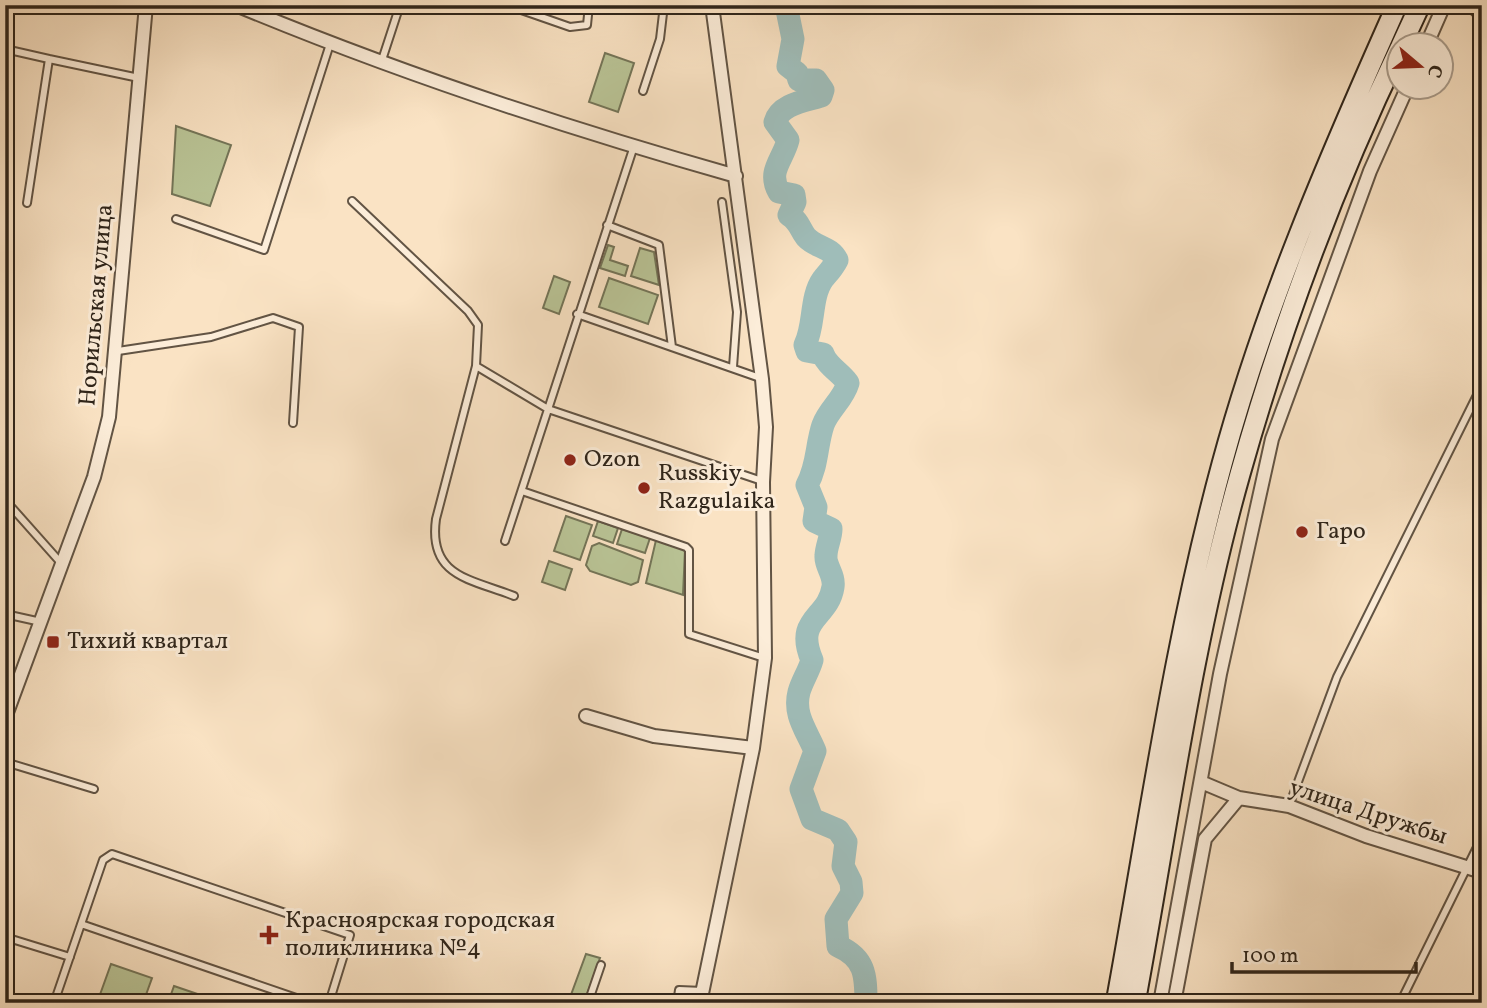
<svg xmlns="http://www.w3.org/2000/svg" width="1487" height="1008" viewBox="0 0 1487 1008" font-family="Vollkorn,serif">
<rect width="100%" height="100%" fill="#fae3c4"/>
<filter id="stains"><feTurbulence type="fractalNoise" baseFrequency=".00286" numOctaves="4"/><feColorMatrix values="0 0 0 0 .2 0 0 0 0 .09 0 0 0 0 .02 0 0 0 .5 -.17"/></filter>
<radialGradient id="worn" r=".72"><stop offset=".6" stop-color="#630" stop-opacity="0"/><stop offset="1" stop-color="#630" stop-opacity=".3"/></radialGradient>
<path fill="#bac597" stroke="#747558" stroke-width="2" d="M605 53 634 63 618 112 589 102Z
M176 126 231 145 210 206 172 194Z
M608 245 614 247 610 260 628 266 625 276 600 268Z
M640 248 654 252 659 285 631 276Z
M554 276 570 282 559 314 543 308Z
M609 278 658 295 648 324 599 307Z
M566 516 592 525 580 560 554 551Z
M598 521 618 528 613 543 593 536Z
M622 529 650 538 645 553 617 544Z
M656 540 685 550 683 595 646 583Z
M599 543 643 560 638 582 631 585 590 571 586 565 592 546Z
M549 561 572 569 565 590 542 582Z
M586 954 600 958 584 1003H568Z
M111 964 152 978 143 1003H97Z
M174 986 212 999 211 1003H168Z"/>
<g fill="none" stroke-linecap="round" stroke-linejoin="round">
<path stroke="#9fbdb9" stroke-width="23" d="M786 5 793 39 788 66 797 73 799 80H816L823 90 821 96C805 101 780 104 775 122L788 140C783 160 767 171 779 192L794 195 795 202 789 215C800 222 799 228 806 237 816 248 830 246 837 260 833 268 828 273 823 279 810 297 815 325 805 345L807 351 823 354C827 366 840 372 848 383 843 400 829 409 823 425 816 446 818 465 807 485L816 507 814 521 831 529C831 538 826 547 826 556 825 566 835 575 833 587 828 619 794 618 812 660 809 671 802 681 799 692 793 715 807 731 815 751L801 789 812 819 838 830 846 842 843 866 851 882 852 893 836 919 838 946C865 958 866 975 866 1003"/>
<g stroke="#625444" stroke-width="10">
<path id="lane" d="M507 5 570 27 587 25 589 5
M1467 5 1482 19
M5 29 10 5
M5 49 49 59
M381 63 400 5
M643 91 660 39 664 5
M352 201 468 311 478 325 476 366 436 519C428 577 471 579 514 596
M722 202 737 312 733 367
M27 203 49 59 139 78
M176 219 264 250 330 44
M607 225 659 245 672 347
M577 314 760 378
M118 351 211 337 273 318 299 327 293 423
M476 366 548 409 762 481
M522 491 686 547 689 550V634L764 658
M5 500 61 563
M505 541 634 146
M5 614 41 622
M5 762 94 789
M1289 806 1337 677 1482 385
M81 924 311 1003
M5 937 70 957
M54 1003 103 860 112 854 350 935 329 1003
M588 1003 601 965
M677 1003 679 990 703 991
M1400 1003 1482 837"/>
</g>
<g stroke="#625444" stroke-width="16">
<path id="street" d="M236 5C399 73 566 128 736 176
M1426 46 1444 5
M586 716 654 736 753 748
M5 718 94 477 109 417 146 5
M1201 782 1239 798 1289 806 1366 836 1482 872
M700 1003 753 748 765 658 763 482 766 427 762 379 712 5
M1160 1003 1220 674 1272 439 1370 171 1407 88
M1174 1003 1205 839 1239 798"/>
</g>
<g stroke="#2f251a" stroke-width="23">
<path id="secondary" d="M1401 46 1420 5
M1116 1003C1149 823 1174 641 1222 464 1265 305 1330 155 1397 5
M1135 1003C1168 826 1191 647 1240 474 1281 328 1334 185 1400 48"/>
</g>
<use href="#lane" stroke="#fcedd9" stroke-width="6"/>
<use href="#street" stroke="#fcedd9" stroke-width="12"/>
<use href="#secondary" stroke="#fcedd9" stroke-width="19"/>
</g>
<g fill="#8f2418" stroke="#fcedd9" stroke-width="2.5">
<circle cx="570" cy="460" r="7"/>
<circle cx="644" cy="488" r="7"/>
<circle cx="1302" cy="532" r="7"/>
<rect x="46" y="635" width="14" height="14" rx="3.5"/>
<path d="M265.5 924.5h7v7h7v7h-7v7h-7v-7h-7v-7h7z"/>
</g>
<g text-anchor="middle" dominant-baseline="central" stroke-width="6" stroke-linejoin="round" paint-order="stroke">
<g font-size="24" fill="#2f251a" stroke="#fcedd9">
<text transform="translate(97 305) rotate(-85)">Норильская улица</text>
<text transform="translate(1368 813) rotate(18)">улица Дружбы</text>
</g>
<g font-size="24" fill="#2f251a" stroke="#fcedd9" text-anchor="start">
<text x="584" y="460">Ozon</text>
<text x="658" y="474">Russkiy<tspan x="658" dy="28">Razgulaika</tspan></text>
<text x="1316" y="532">Гаро</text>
<text x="67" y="642">Тихий квартал</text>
<text x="285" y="921">Красноярская городская<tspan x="285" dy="28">поликлиника №4</tspan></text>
</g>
</g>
<rect width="1487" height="1008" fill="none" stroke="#fae3c4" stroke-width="28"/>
<rect x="7" y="7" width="1473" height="994" fill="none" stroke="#2f251a" stroke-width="3.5"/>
<rect x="14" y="14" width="1459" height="980" fill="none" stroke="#2f251a" stroke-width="2"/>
<g transform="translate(1420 66) rotate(109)"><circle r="33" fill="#fcedd9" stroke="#aa9d8d" stroke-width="2"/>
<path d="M0-5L12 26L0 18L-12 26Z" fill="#8f2418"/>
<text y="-10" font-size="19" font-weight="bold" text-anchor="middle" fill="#2f251a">С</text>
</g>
<path d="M1232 962v10h184v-10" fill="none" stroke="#2f251a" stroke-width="3.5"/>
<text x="1242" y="962" font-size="21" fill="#2f251a" stroke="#fcedd9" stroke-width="5" paint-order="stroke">100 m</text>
<rect width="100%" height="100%" filter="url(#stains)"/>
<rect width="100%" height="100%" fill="url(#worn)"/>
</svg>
